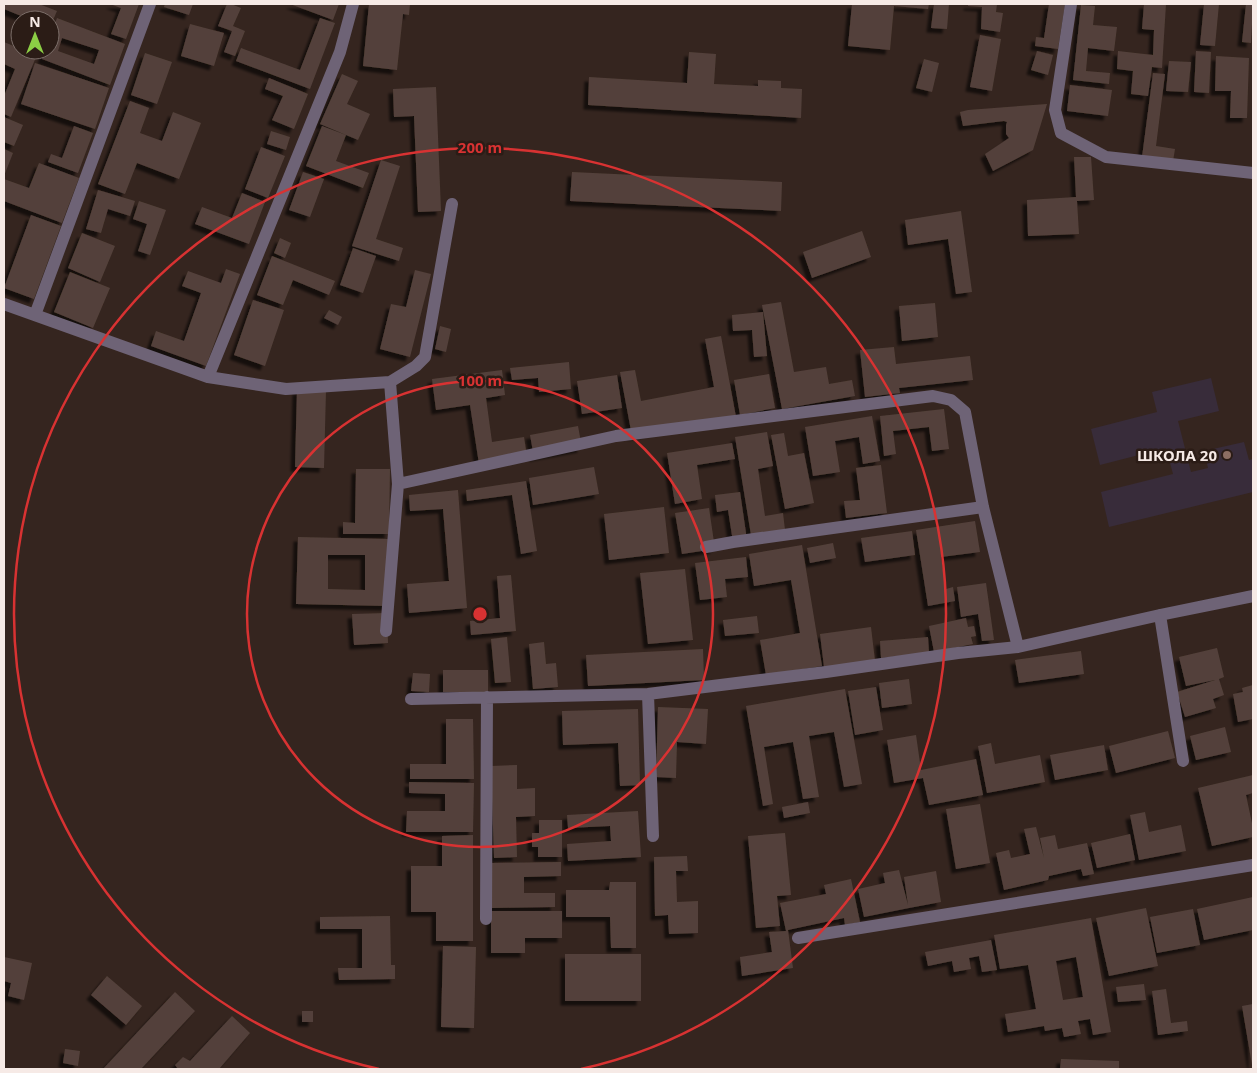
<svg xmlns="http://www.w3.org/2000/svg" width="1257" height="1073" viewBox="0 0 1257 1073" font-family="'Noto Sans',sans-serif">
<defs>
<filter id="shadow"><feDropShadow dx="-4.5" dy="4.5" stdDeviation="1" flood-color="#0009"/></filter>
</defs>
<rect width="100%" height="100%" fill="#35251f"/>
<path fill="#382c3a" d="M1211 378 1219 411 1178 421 1191 472 1208 468 1204 451 1244 442 1249 460 1253 459V492L1109 527 1101 492 1173 474 1166 448 1100 465 1091 429 1157 412 1152 392Z"/>
<path fill="#53413a" fill-rule="evenodd" filter="url(#shadow)" d="M4 4H39L57 11 50 27V20H31L4 9Z
M110 4H139L126 39 111 34 121 8Z
M165 4H193L189 15 164 7Z
M227 4H231L241 8 233 26 245 31 235 56 224 52 232 31 218 26Z
M290 4H339L333 20Z
M369 4H410L409 15 403 14 397 70 363 66Z
M852 4H929L928 9 894 6 890 50 848 46Z
M934 4H949L947 29 931 28Z
M968 4H997L996 12 1003 13 1000 32 981 29 982 7 968 6Z
M1049 4H1065L1058 49 1035 46 1036 37 1044 38Z
M1144 4H1166L1162 68 1152 67 1148 96 1131 94 1133 71 1117 69 1118 51 1153 55 1154 30 1142 29Z
M1204 4H1219L1215 46 1200 45Z
M1246 4H1253L1251 43 1242 42Z
M1081 5 1095 6 1093 25 1117 27 1114 51 1088 48 1086 71 1110 73 1109 84 1073 80Z
M57 18 125 44 110 85 42 59 45 50H50V37ZM62 38 99 50 94 64 58 51Z
M320 18 335 23 310 89 236 61 241 48 300 70Z
M190 24 224 33 214 66 181 56Z
M980 35 1001 39 992 91 970 87Z
M20 37V50H39L11 117 4 114V96L15 69 4 64V42L16 47Z
M1037 51 1053 55 1048 75 1031 70Z
M1196 51 1211 52 1209 93 1194 92Z
M689 52 716 54 714 84 758 86V80L781 81V88L802 89 801 118 588 105 589 77 687 83Z
M145 53 172 62 157 104 131 95Z
M1216 56 1249 58 1247 118H1230L1231 91H1215Z
M924 59 939 63 932 92 916 88Z
M1169 61 1191 62 1188 92 1166 91Z
M35 63 109 88 95 129 21 104Z
M1153 73 1165 74 1156 146 1175 149 1173 161 1142 157Z
M342 74 358 81 347 104 370 114 358 140 320 124Z
M269 78 308 94 294 129 272 120 283 96 265 89Z
M1070 85 1112 90 1108 116 1067 111Z
M436 87 441 211 418 212 414 116 394 117 393 89Z
M130 101 149 108 140 133 162 141 173 112 201 123 179 179 137 163 125 194 98 184Z
M1047 104 1033 150 993 171 985 154 1009 138 1006 134V125L1007 122 1004 121 963 126 960 112 968 110Z
M4 117 23 125 14 146 4 142Z
M74 126 93 133 78 173 48 162 51 154 62 158Z
M322 126 346 135 336 161 369 173 363 188 306 166Z
M271 131 290 137 286 150 267 144Z
M261 147 285 156 268 198 245 189Z
M4 149 13 153 4 176Z
M1074 157H1091L1094 200 1077 201 1079 234 1028 236 1027 200 1076 197Z
M381 160 400 166 376 239 403 248 399 261 352 246Z
M39 163 79 178 62 223 4 201V179L29 188Z
M303 172 324 179 310 217 289 210Z
M572 172 782 182 781 211 570 201Z
M98 190 135 201 130 216 108 209 101 233 86 229Z
M242 193 265 202 249 244 195 224 202 207 232 218Z
M139 201 166 210 150 255 138 251 147 224 133 219Z
M961 211 972 292 956 294 948 239 908 245 905 220Z
M31 215 61 226 34 299 4 288Z
M862 231 871 257 812 278 803 252Z
M82 233 115 246 100 282 68 268Z
M280 238 291 243 285 258 274 253Z
M353 248 376 256 363 293 340 285Z
M272 256 335 281 329 295 293 280 283 305 257 295Z
M226 269 240 274 206 366 151 346 156 331 184 341 201 293 182 286 188 271 221 283Z
M415 270 431 274 410 357 380 349 391 304 406 307Z
M70 272 110 288 93 328 54 312Z
M253 300 284 310 265 366 234 355Z
M781 302 794 372 826 367 829 384 852 380 855 396 782 409 762 305Z
M935 303 938 337 902 341 899 306Z
M329 310 342 317 338 325 324 318Z
M763 312 767 356 754 357 752 330 733 331 732 315Z
M440 326 451 329 446 352 435 349Z
M721 336 736 417 632 436 620 372 635 370 641 401 714 387 705 339Z
M894 347 896 364 970 356 973 380 899 388 900 393 865 397 860 350Z
M569 362 571 389 539 392 538 378 512 380 510 368Z
M502 370 505 395 486 398 492 442 524 437 527 457 479 464 470 405 436 410 432 379Z
M769 374 775 408 740 415 734 380Z
M617 375 622 408 582 414 577 381Z
M297 390H326L324 468 295 467Z
M944 409 949 449 932 451 929 427 893 431 896 454 884 456 880 416Z
M872 416 880 461 863 464 859 437 835 441 840 472 813 476 805 427Z
M578 426 582 448 534 457 530 435Z
M767 432 773 466 758 469 765 516 783 513 785 530 751 535 735 437Z
M784 433 788 456 804 453 814 503 785 509 771 435Z
M732 443 735 459 697 465 702 499 675 504 667 453Z
M881 465 887 513 846 518 844 501 860 500 856 468Z
M594 467 599 494 533 505 529 478Z
M356 469H390L389 534H343V522L355 523Z
M526 481 537 551 521 554 512 495 467 501 466 490Z
M458 490 467 608 409 613 407 584 449 581 443 509 410 511 409 495Z
M740 492 747 540 733 542 728 510 717 512 715 495Z
M664 507 669 553 609 560 604 514Z
M709 508 715 549 682 554 675 513Z
M975 521 980 552 941 557 946 589 953 587 955 601 928 606 916 530Z
M912 531 915 555 865 562 861 538Z
M298 537 388 539 387 606 296 604ZM328 555H365V590L328 589Z
M833 543 836 558 810 563 807 548Z
M802 545 822 666 766 675 760 640 800 633 791 580 754 586 749 554Z
M746 557 748 577 725 579 727 597 700 600 695 563Z
M685 569 693 640 648 644 640 573Z
M511 575 516 631 471 635 470 621 500 618 497 576Z
M986 583 994 640 982 641 978 614 961 617 957 587Z
M387 613 388 643 354 645 352 614Z
M757 616 759 633 725 636 723 620Z
M966 618 968 627 974 626 976 636 971 637 973 644 934 652 929 626Z
M871 627 875 661 824 667 820 634Z
M507 637 511 682 495 683 491 639Z
M928 637 929 653 881 658 880 641Z
M544 642 546 664 556 663 558 687 533 689 529 644Z
M1217 648 1224 677 1219 679 1224 695 1213 699 1216 708 1185 717 1177 692 1215 680 1186 686 1179 657Z
M703 649 704 680 588 686 586 655Z
M1081 651 1084 674 1019 683 1015 660Z
M443 670H488V692H443Z
M413 673 430 674 429 692 411 691Z
M909 679 912 704 882 708 879 683Z
M1253 685V719L1238 722 1233 694 1243 692 1242 688Z
M876 687 883 730 855 735 848 691Z
M845 689 862 784 844 787 834 732 809 736 819 797 803 799 793 742 764 747 773 804 763 806 746 706Z
M658 707 708 709 706 744 677 742 676 778 656 777Z
M638 709 640 785 620 786 618 743 563 745 562 711Z
M446 719H473L474 779H410V764H446Z
M1225 727 1231 752 1196 760 1190 736Z
M1168 731 1175 758 1116 773 1109 746Z
M916 735 921 770 976 759 983 795 929 805 923 778 894 783 887 740Z
M991 743 995 764 1040 755 1045 782 987 793 978 746Z
M1104 745 1108 770 1055 780 1050 755Z
M517 765V789L535 788V816L516 817 517 857 494 858 491 766Z
M1253 775V793L1246 795 1253 828V837L1212 846 1198 788Z
M409 782 474 783 473 832H406L407 811H445V794L409 793Z
M808 802 810 813 784 818 782 807Z
M980 804 990 863 956 869 946 809Z
M638 811 641 857 568 861 567 844 611 841 610 826 568 828 567 815Z
M1145 812 1149 832 1181 825 1186 851 1139 860 1130 815Z
M539 820H562V857H538V847H532V833H539Z
M1036 827 1044 858 1040 838 1055 835 1058 849 1087 843 1094 874 1083 876 1081 869 1049 876 1048 880 1004 890 996 853 1009 850 1011 858 1030 854 1024 829Z
M785 833 791 895 777 896 780 926 756 928 748 836Z
M1130 834 1135 860 1097 868 1091 843Z
M473 835V941H436V912H411V866H442V836Z
M687 856 688 871H676L677 902 698 901V933L669 934 668 915 655 916 654 857Z
M561 862V876L524 877V893H555V907L492 908V863Z
M899 870 908 905 904 877 936 871 941 902 909 908 864 917 858 889 885 883 883 873Z
M851 879 860 922 845 925 844 918 788 930 793 968 742 976 740 957 772 952 769 932 786 931 780 903 826 894 824 885Z
M610 882H636V948H611L610 917H566V890H609Z
M1253 897V930L1204 940 1197 909Z
M1146 908 1158 966 1109 976 1096 918Z
M1193 909 1200 945 1157 953 1150 917Z
M491 911H562V938H525V953H491Z
M390 916 391 965H395V979L339 980 338 968H362V929H320V917Z
M1091 918 1111 1032 1093 1035 1090 1019 1078 1021 1081 1034 1064 1037 1062 1028 1045 1031 1044 1026 1008 1032 1005 1014 1036 1009 1028 965 1000 969 994 935ZM1076 957 1083 997 1063 1000 1056 961Z
M991 940 997 970 982 972 979 956 969 958 971 969 954 972 952 961 928 966 925 952Z
M443 946 476 947 474 1028 441 1027Z
M565 954H641V1001H565Z
M4 957 32 963 24 1000 8 996 11 983 4 981Z
M107 976 142 1006 126 1025 91 995Z
M1144 984 1146 1000 1118 1002 1116 987Z
M1166 989 1171 1023 1187 1021 1188 1031 1158 1035 1152 991Z
M175 992 195 1011 141 1069H103Z
M1253 1004V1065H1252L1242 1006Z
M302 1011H313V1022H302Z
M232 1016 250 1033 219 1069H178L175 1065 183 1057 190 1061Z
M65 1049 80 1051 78 1066 63 1063Z
M1061 1059 1119 1061V1069H1060Z"/>
<g fill="none" stroke-linecap="round" stroke-linejoin="round">
<path stroke="#6e6376" stroke-width="12" d="M1071 4 1055 110 1061 133 1106 157 1253 173
M4 304 208 377 286 389 390 382 398 484 386 631
M35 315 150 4
M208 377 340 52 353 4
M390 382 416 366 425 357 452 204
M398 484 616 436 933 396 951 400 965 412 983 507 1018 647
M706 547 733 542 983 507
M1160 615 1183 761
M648 694 653 836
M411 699 648 694 826 672 958 653 1018 647 1160 615 1253 596
M486 919 487 697
M798 938 1253 865"/>
</g>
<g fill="none" stroke="#d83232" stroke-width="2.5">
<circle cx="480" cy="614" r="233"/>
<path d="M379 1069A466 466 0 1 1 581 1069"/>
</g>
<circle fill="#8d6e63" stroke="#2b1c16" stroke-width="2" cx="1227" cy="455" r="5"/>
<g text-anchor="middle" dominant-baseline="central" stroke-width="5" stroke-linejoin="round" paint-order="stroke">
<g font-size="15" font-weight="bold" fill="#f6eae6" stroke="#2b1c16" text-anchor="end">
<text x="1217" y="455">ШКОЛА 20</text>
</g>
</g>
<circle cx="480" cy="614" r="8" fill="#d83232" stroke="#2b1c16" stroke-width="2.5"/>
<g font-size="15" text-anchor="middle" font-weight="bold" fill="#d83232" stroke="#2b1c16" stroke-width="5" stroke-linejoin="round" paint-order="stroke">
<text x="480" y="153">200 m</text>
<text x="480" y="386">100 m</text>
</g>
<rect width="1257" height="1073" fill="none" stroke="#f6eae6" stroke-width="10"/>
<g transform="translate(35 35)"><circle r="24" fill="#2b1c16" stroke="#7c6e69"/>
<path d="M0-4L9 19L0 12L-9 19Z" fill="#8cce45"/>
<text y="-8" font-size="14" font-weight="bold" text-anchor="middle" fill="#f6eae6">N</text>
</g>
</svg>
